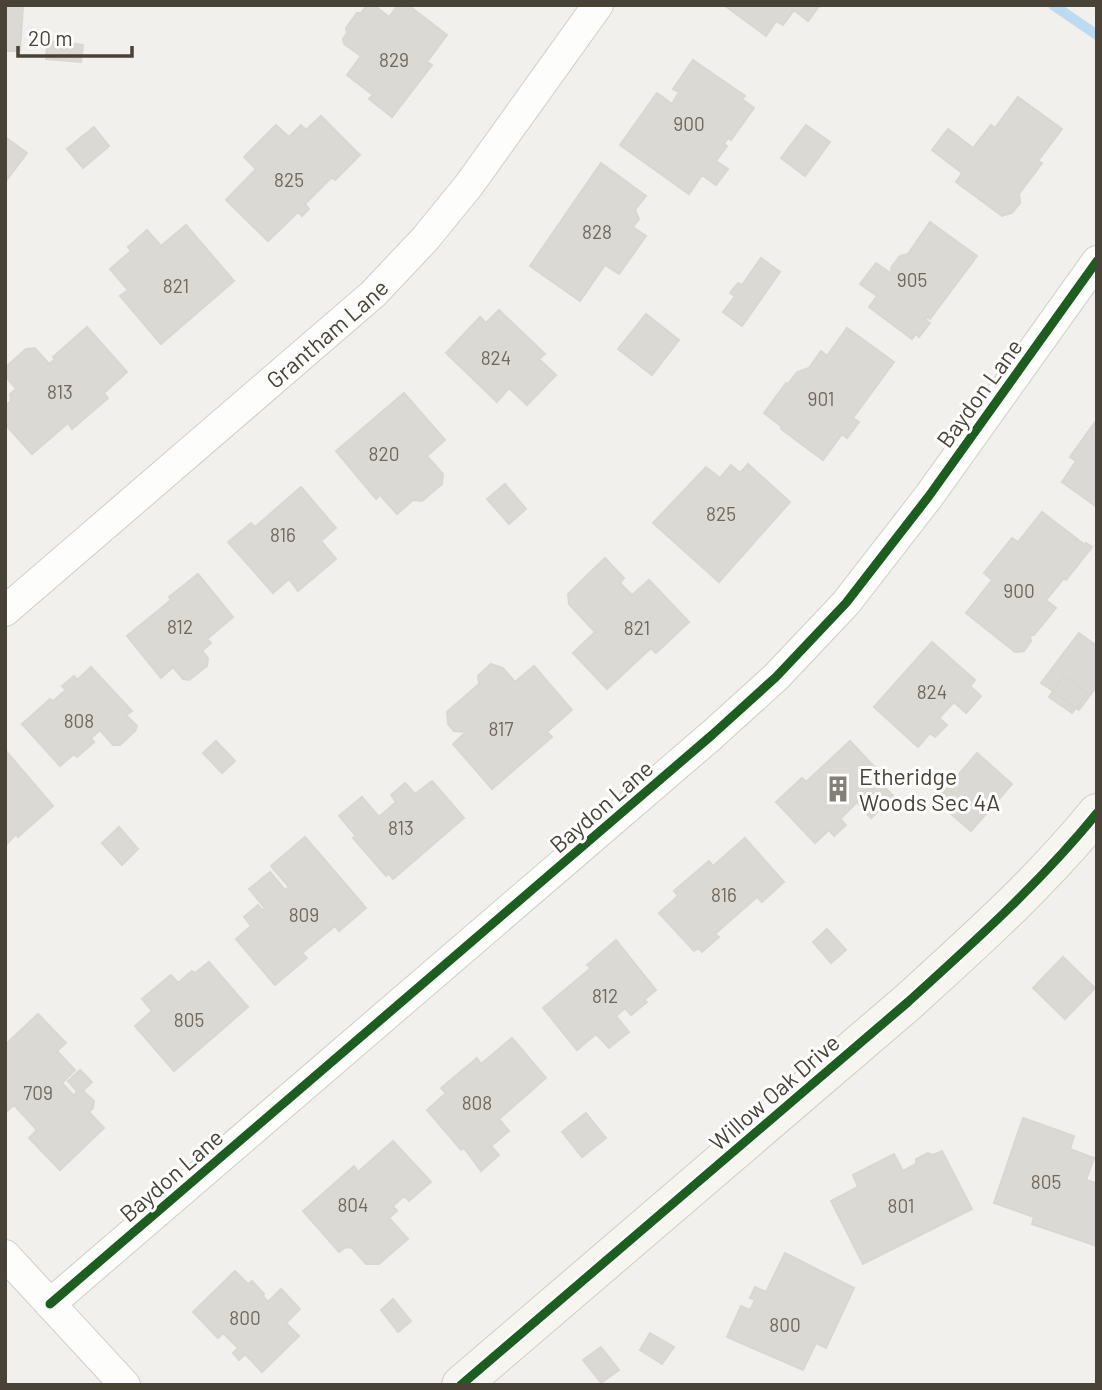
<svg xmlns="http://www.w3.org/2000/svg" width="1102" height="1390" viewBox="0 0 1102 1390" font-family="Barlow,sans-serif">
<rect width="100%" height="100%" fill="#f2f0ec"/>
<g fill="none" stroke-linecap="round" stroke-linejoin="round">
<path stroke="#bcdaf0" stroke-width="10" d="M1053 5 1097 35"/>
</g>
<path fill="#dbd9d4" stroke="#dad7d1" stroke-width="2" d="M5 5 23 6 20 51H5Z
M367 5H374L389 17 398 5H408L447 35 427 62 432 65 392 117 369 99 373 95 347 75 361 56 344 44 343 39 347 33 346 28 357 13H361Z
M724 5H820L808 21 794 10 783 25 776 21 766 36Z
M47 41 83 45 81 62 46 59Z
M693 60 745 96 742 99 754 108 731 140 728 138 724 144 727 146 716 161 728 169 716 185 702 175 689 194 620 145 657 93 672 104 679 92 673 89Z
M1018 97 1062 129 1038 161 1042 163 1019 194 1020 203 1012 213 1002 216 956 182 962 173 932 150 948 129 973 148 991 125 995 128Z
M321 116 360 155 335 180 332 177 305 204 309 209 302 216 298 212 268 241 226 200 256 169 244 157 276 125 289 137 301 125 306 130Z
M806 125 830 142 805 176 781 158Z
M94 127 109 146 83 168 67 149Z
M5 137 27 153 6 181 5 180Z
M601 163 646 196 635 210 639 219 633 227 646 236 619 274 605 265 580 301 530 266Z
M930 222 977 256 930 319 928 317 925 320 930 323 919 337 916 334 912 339 869 307 877 296 860 284 876 263 892 274 891 268 900 256 908 254Z
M186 225 234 281 161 344 120 296 128 290 110 269 131 251 128 247 147 230 161 246Z
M761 258 780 272 742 326 723 312 735 296 730 293 738 283 742 285Z
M499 310 545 354 539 359 556 375 527 405 509 388 497 402 446 353 480 317 486 323Z
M646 314 679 340 652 375 618 349Z
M87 327 127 372 104 393 108 398 72 429 68 423 32 454 5 424V406L11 401 10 394 16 389 8 379 7 366 26 349 35 348 49 364 55 359 53 357Z
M847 328 894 362 853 418 859 422 847 438 842 434 823 460 781 429 782 427 764 413 786 383 788 384 797 372 809 368 821 351 827 356Z
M404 393 445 440 427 456 443 474 442 484 422 501 413 500 397 514 380 495 376 499 336 451Z
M1095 422H1097V507L1062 482 1076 461 1070 457Z
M748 464 790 502 719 582 653 523 706 467 720 478 731 465 740 473Z
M505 484 526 509 509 524 487 499Z
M301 487 336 528 321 541 336 559 298 591 289 579 273 593 228 542 251 523 255 527Z
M1042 512 1085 545 1086 543 1092 547 1066 580 1064 578 1046 600 1056 608 1034 635H1030L1031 641 1024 651 1015 652 966 613 992 580 984 573 1012 538 1018 542Z
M605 558 624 578 620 583 632 595 649 580 689 622 656 653 651 648 607 689 573 653 595 632 569 604 568 594Z
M198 574 233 617 207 639 211 643 202 651 208 658 207 666 189 680 183 679 173 667 161 678 127 636 171 600 169 597Z
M1079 633 1097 646V686L1079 710 1076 708 1087 693 1064 676 1053 691 1041 683Z
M932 642 975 680 970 686 981 696 966 713 954 702 939 718 947 725 935 737 930 733 918 747 874 707Z
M491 664 503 668 515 682 534 666 572 710 547 732 552 737 492 789 453 744 466 732 454 731 448 724 447 712 479 684 478 676Z
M91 667 132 711 126 715 137 726 135 731 120 745H113L100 730 91 738 94 742 77 757 74 754 60 766 22 724 50 699 53 701 66 690 62 686 74 676 77 680Z
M1064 676 1087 693 1076 708 1053 691Z
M1053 691 1076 708 1072 713 1049 697Z
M216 741 235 761 222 773 203 753Z
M850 741 884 777 879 781 894 797 871 818 857 802 840 819 846 825 834 836 829 830 815 843 776 802 802 778 806 782Z
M5 750 53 806 18 837 16 834 5 846Z
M977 753 1012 784 971 831 936 801Z
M432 781 464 818 393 879 389 874 386 876 353 838 356 836 339 816 362 797 379 817 396 802 391 795 405 783 415 794Z
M119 827 138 849 122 865 102 843Z
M305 837 366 908 339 931 335 926 302 953 307 958 275 985 236 939 251 926 244 917 258 905 262 910 265 908 249 889 270 872 285 890 289 887 271 866Z
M745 838 784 882 762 902 757 897 715 934 719 937 702 952 698 948 694 951 659 913 678 896 674 891 709 861 713 866Z
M827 929 846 950 831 963 813 942Z
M616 940 656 990 644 1000 647 1002 631 1015 625 1008 616 1016 629 1032 609 1048 596 1034 577 1050 543 1008 591 968 587 965Z
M1063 957 1095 988 1065 1019 1033 988Z
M209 962 248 1007 174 1071 135 1026 152 1011 142 999 171 975 178 983 192 971 195 973Z
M38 1014 66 1043 57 1051 75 1070 62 1083 74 1096 77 1091 68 1081 80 1070 92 1082 83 1091 94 1101 93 1108 89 1112 104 1128 60 1170 29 1138 37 1130 14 1105 5 1113V1045Z
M512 1038 546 1078 499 1119 509 1131 491 1146 499 1155 481 1171 464 1148 461 1150 427 1110 446 1093 441 1088 477 1058 481 1064Z
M586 1113 606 1138 582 1157 562 1132Z
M1023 1118 1074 1136 1070 1149 1094 1158 1086 1180 1097 1183V1246L1032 1224 1034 1217 994 1203Z
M393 1141 431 1182 409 1201 404 1196 393 1206 397 1211 389 1218 408 1239 379 1264H366L352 1248 346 1247 339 1252 303 1211 354 1166 358 1172Z
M942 1151 972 1209 863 1264 831 1201 858 1187 853 1175 894 1154 903 1171 916 1164V1159L928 1153 933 1155Z
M785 1253 854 1288 826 1348 816 1343 803 1370 727 1337 741 1306 750 1310 755 1300 750 1298 755 1287 766 1292Z
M235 1271 248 1284 252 1281 264 1294 263 1296 268 1302 281 1289 300 1309 286 1323 299 1336 262 1372 245 1354 239 1360 233 1353 238 1348 223 1333 218 1338 193 1312Z
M393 1299 411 1321 398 1332 381 1310Z
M650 1333 674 1347 662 1364 640 1350Z
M601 1347 619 1370 601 1383 583 1360Z"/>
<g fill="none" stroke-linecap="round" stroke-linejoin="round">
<g stroke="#d0cec9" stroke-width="32">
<g id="street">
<path id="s1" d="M5 611 373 294 425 239 469 185 598 5"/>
<path d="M5 1255 125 1385"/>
<path d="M50 1304 712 735 776 677 846 603 929 496 1097 261"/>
</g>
</g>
<g stroke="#d1cdc3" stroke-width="40">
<path id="secondary" d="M461 1385 908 1002C974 942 1041 882 1097 813"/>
</g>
<use href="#street" stroke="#fdfdfc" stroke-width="30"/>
<use href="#secondary" stroke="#f7f5ef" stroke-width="38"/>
<g stroke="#fff" stroke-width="13">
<path id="cycleway" d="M50 1304 712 735 776 677 846 603 929 496 1097 261
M461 1385 908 1002C974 942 1041 882 1097 813"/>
</g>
<use href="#cycleway" stroke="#1b5e20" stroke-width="9"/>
</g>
<defs>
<g id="building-bare" transform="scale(2.1)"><path d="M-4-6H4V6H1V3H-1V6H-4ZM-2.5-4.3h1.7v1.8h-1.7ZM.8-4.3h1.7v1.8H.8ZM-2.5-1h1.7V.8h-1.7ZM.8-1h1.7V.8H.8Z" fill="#847f76" stroke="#fff" stroke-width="2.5" paint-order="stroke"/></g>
</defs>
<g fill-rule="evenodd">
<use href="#building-bare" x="838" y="789"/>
</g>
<g text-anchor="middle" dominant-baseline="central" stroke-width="6" stroke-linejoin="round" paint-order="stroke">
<g font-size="19" fill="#6e685f">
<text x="394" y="59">829</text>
<text x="689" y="123">900</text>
<text x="289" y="179">825</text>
<text x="597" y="231">828</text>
<text x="912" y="279">905</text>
<text x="176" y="285">821</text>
<text x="496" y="357">824</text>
<text x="60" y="391">813</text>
<text x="821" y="398">901</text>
<text x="384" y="453">820</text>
<text x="721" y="513">825</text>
<text x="283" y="534">816</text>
<text x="1019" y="590">900</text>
<text x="180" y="626">812</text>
<text x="637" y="627">821</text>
<text x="932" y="691">824</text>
<text x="79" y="720">808</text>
<text x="501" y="728">817</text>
<text x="401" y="827">813</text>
<text x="724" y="894">816</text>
<text x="304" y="914">809</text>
<text x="605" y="995">812</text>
<text x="189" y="1019">805</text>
<text x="38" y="1092">709</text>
<text x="477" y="1102">808</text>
<text x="1046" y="1181">805</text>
<text x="353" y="1204">804</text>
<text x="901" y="1205">801</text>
<text x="245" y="1317">800</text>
<text x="785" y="1324">800</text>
</g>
<g font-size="23" fill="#484237" stroke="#fff">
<text stroke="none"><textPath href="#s1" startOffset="425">Grantham Lane</textPath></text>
<text transform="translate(979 393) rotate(-54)">Baydon Lane</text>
<text transform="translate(601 806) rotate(-41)">Baydon Lane</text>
<text transform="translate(774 1092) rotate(-41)">Willow Oak Drive</text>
<text transform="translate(171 1175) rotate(-41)">Baydon Lane</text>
</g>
<g font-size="23" fill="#484237" stroke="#fff" text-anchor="start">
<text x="859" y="776">Etheridge<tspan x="859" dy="26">Woods Sec 4A</tspan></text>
</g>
</g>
<rect width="1102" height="1390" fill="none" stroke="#484237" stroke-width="14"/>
<path d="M18 46v10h114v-10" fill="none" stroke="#484237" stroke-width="3.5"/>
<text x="28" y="46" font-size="21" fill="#484237" stroke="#ffffff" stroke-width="5" paint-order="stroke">20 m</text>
</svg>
